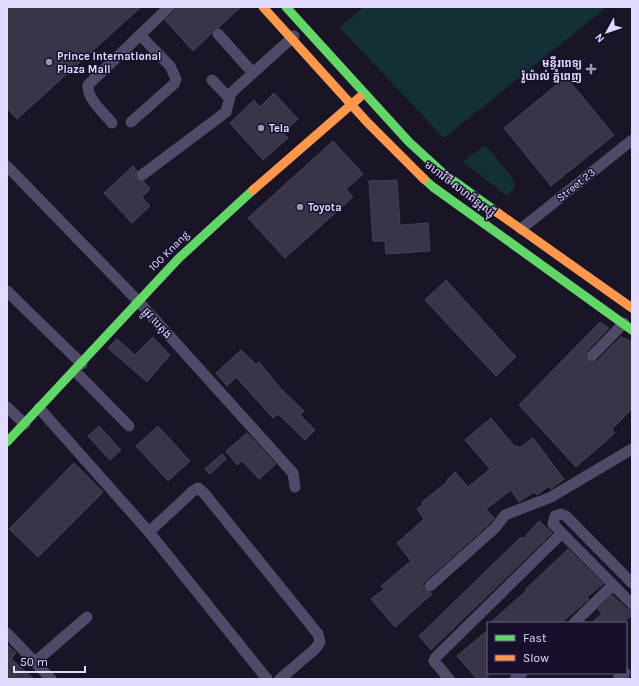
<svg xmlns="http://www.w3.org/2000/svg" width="639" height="686" viewBox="0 0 639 686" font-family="Karla,'Noto Sans Khmer',sans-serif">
<rect width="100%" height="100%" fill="#1a1526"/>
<path fill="#123035" d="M364 7H607L444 138 339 27Z
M483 146 488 148 512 177 515 186 507 196 463 162Z"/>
<path fill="#393447" stroke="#474059" d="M7 7H141L17 119 7 108Z
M176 7H241L219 27 213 29 211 34 193 51 165 20 174 12Z
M566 77 614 135 551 186 504 128Z
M274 93 298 119 283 133 288 138 263 160 230 123 254 100 260 107Z
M333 141 363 174 346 189 353 197 285 258 248 218Z
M133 166 137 171 135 175 137 179 144 182 150 189 142 197 150 206 132 223 104 193Z
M397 180 400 225 428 223 430 251 386 254 385 241H373L369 181Z
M446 280 516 357 496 376 425 300Z
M600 322 609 328 587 351 585 358 591 363 597 361 621 337 632 342V409L612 429 615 433 576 467 519 405Z
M153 337 170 355 147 382 108 348 117 339 135 355Z
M241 350 256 364 259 362 281 389 304 411 300 415 315 430 305 440 278 414 273 418 236 377 227 386 216 373Z
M491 418 515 447 517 445 519 448 533 438 564 479 551 489 549 486 537 495 534 492 519 502 511 490 486 509 494 518 490 523 422 584 425 590 432 594 395 627 371 599 384 589 381 586 411 561 397 543 424 519 417 509 423 504 422 502 447 482 446 481 455 472 468 487 490 469 465 440Z
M99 426 121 450 110 460 88 436Z
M158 426 190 461 168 481 136 446Z
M247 433 276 464 259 479 242 461 237 465 226 451Z
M222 454 226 459 210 474 205 469Z
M74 463 103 492 38 557 9 529Z
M539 521 552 533 431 650 419 636 521 537 523 539Z
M568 549 603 584 587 597 589 599 561 623H490L527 590 526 589Z
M612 595 627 609 632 611V615L623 623H591L602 614 598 609Z
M488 630V679H477L457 656Z
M7 645 16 653 11 659 34 679H7Z"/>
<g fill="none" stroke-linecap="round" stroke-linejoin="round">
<path stroke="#4e4a67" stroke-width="11" d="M218 34 253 73
M212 80 229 98
M131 122 174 84 176 79 170 66 140 35
M112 123C103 112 87 99 88 85L169 7
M7 166 138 301 293 473 295 487
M142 175 226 112 231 93 294 36
M521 229 632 140
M7 291 82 364
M592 356 624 323
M75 371 129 426
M7 407 25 424
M39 408 149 532 267 679
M149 532 193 491 198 488 204 493 318 634 320 642 315 649 280 679
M632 583 566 516 561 514 555 516 553 524 632 604
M430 586 495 528 505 515 551 497 632 449
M574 623 613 585
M7 633 51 679
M35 662 87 617
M449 679 434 661 436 657 562 533
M515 679 522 673
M618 679 625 673"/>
<path stroke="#63d668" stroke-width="9" d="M286 7 409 142 444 174 498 213
M424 179 433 187 632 330
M7 442 179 258 253 190"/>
<path stroke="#ff974d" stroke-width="9" d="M263 7 367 122 424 179
M253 190 360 97
M498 213 632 308"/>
</g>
<g fill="#9c95b3" stroke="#170f2c" stroke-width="1.5">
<circle cx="49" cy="62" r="4"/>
<path d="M589 63h4v4h4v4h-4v4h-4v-4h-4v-4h4z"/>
<circle cx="261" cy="128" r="4"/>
<circle cx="300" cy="207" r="4"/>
</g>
<g text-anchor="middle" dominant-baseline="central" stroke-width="3" stroke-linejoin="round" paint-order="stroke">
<g font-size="11" font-weight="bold" fill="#e2daff" stroke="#170f2c" text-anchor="start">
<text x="57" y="56">Prince International<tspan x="57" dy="13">Plaza Mall</tspan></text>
<text x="582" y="63" text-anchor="end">មន្ទីរពេទ្យ<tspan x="582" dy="13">រ៉ូយ៉ាល់ ភ្នំពេញ</tspan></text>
<text x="269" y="128">Tela</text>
<text x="308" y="207">Toyota</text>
</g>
<g font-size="11" fill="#e2daff" stroke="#170f2c">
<text transform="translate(576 185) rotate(-39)">Street 23</text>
<text transform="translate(460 189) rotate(37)">មហាវិថី សហព័ន្ធរុស្ស៊ី</text>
<text transform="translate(169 251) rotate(-45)">100 Knang</text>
<text transform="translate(157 323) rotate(48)">ផ្លូវ បេតុង</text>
</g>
</g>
<rect width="639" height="686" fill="none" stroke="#e2daff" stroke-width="16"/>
<rect x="487" y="622" width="140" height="52" fill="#170f2c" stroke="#686080"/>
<rect x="495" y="635" width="20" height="6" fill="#63d668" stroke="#686080"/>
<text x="523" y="642" font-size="12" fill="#e2daff">Fast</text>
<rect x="495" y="655" width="20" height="6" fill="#ff974d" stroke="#686080"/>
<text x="523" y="662" font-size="12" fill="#e2daff">Slow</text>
<g transform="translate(607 32) rotate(230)" stroke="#170f2c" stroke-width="3" paint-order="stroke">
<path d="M0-3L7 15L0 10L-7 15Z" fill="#e2daff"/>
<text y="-6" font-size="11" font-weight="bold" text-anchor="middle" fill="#e2daff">N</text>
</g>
<path d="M14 666v6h71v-6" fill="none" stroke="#e2daff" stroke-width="2"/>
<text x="20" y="666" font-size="12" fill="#e2daff" stroke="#170f2c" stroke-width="3" paint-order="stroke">50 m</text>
</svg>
